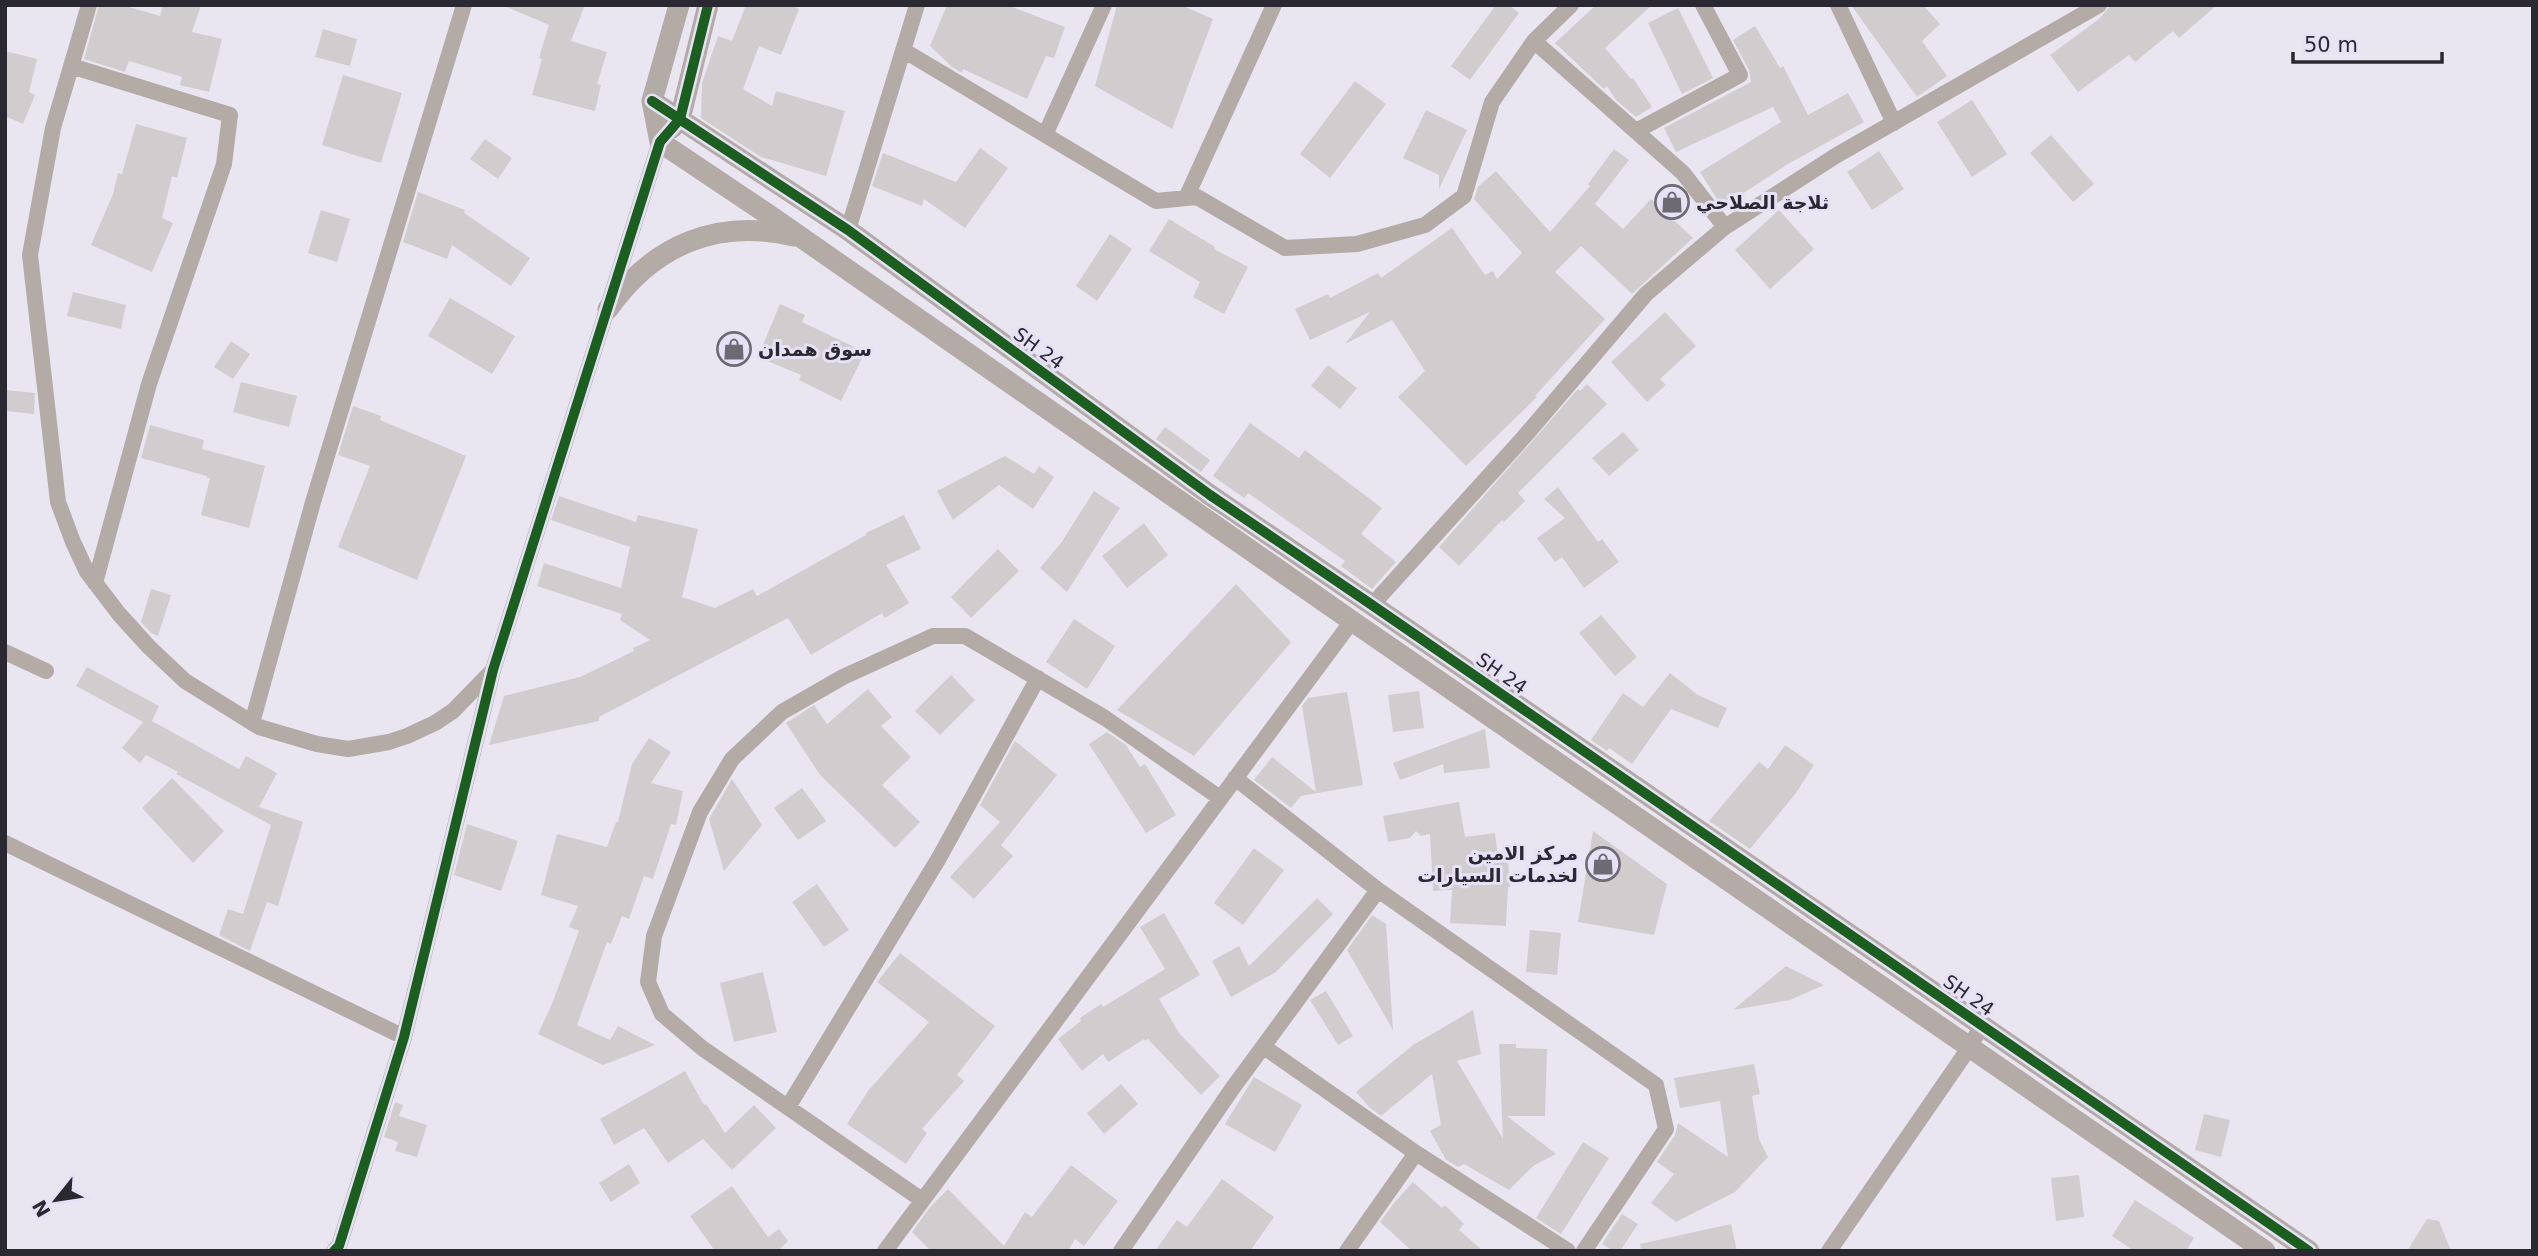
<svg xmlns="http://www.w3.org/2000/svg" width="2538" height="1256" viewBox="0 0 2538 1256" font-family="'DejaVu Sans','Noto Naskh Arabic',sans-serif">
<rect width="100%" height="100%" fill="#e9e6f1"/>
<path fill="#d1cdcf" d="M99 5H122L160 16 163 5H201L192 32 222 39 209 92 180 85 182 77 129 61 125 72 84 59Z
M502 5H585L571 41 607 52 597 84 601 85 595 111 532 95 542 59 539 58 549 25Z
M746 5H790L799 9 781 55 759 46 743 89 772 106 776 91 845 111 826 176 761 157 701 118 702 83 718 36 732 41Z
M947 5H1007L1065 27 1054 58 1046 56 1027 99 963 69 962 73 952 67 930 46Z
M1117 5H1181L1213 19 1172 129 1095 86Z
M1496 5H1509L1519 13 1470 80 1451 66Z
M1596 5H1652L1605 48 1631 79 1633 78 1652 107 1636 117 1616 100 1607 86 1604 89 1555 43Z
M1851 5H1923L1940 24 1922 41 1947 76 1917 97Z
M2111 5H2217L2179 38 2173 31 2135 62 2129 55 2078 92 2050 55 2099 19Z
M1678 8 1713 78 1682 94 1648 23Z
M1755 26 1780 68 1783 66 1808 115 1848 93 1864 122 1788 164 1722 207 1700 172 1781 122 1773 107 1676 152 1664 128 1751 82 1749 70 1733 40Z
M323 29 357 39 350 66 315 57Z
M5 51 37 59 29 92 35 95 23 124 5 116Z
M343 75 402 93 381 163 322 145Z
M1355 81 1386 104 1330 178 1300 154Z
M1972 100 2007 154 1972 177 1937 122Z
M1426 110 1467 130 1439 189V175L1403 158Z
M136 124 187 138 177 178 172 176 162 218 173 223 152 272 91 245 113 194 118 173 122 174Z
M2051 135 2094 184 2073 202 2030 153Z
M485 139 512 158 498 179 470 159Z
M980 148 1008 168 965 228 924 199 922 206 872 186 883 153 956 182Z
M1614 149 1629 160 1595 204 1623 229 1651 199 1693 238 1632 294 1581 246 1555 272 1605 319 1535 396 1537 397 1466 466 1398 397 1425 371 1392 320 1345 344 1370 312 1310 340 1295 309 1328 294 1330 298 1378 273 1381 278 1452 228 1485 275 1493 271 1497 279 1522 253 1474 199 1478 187 1496 171 1550 232 1590 186 1588 184Z
M1879 151 1904 189 1872 210 1847 172Z
M418 192 465 210 464 213 530 258 511 286 452 245 447 259 403 242Z
M321 210 350 219 337 262 308 253Z
M1779 210 1814 249 1770 289 1735 250Z
M1169 219 1215 247 1214 249 1248 267 1224 314 1193 297 1200 282 1149 251Z
M1110 234 1132 249 1097 301 1076 286Z
M73 292 126 305 121 329 67 316Z
M450 298 515 336 492 374 428 336Z
M780 304 805 315 802 322 865 352 841 401 799 380 801 375 758 357Z
M1665 312 1696 346 1660 379 1666 385 1647 402 1611 362Z
M231 341 250 354 233 379 214 367Z
M1328 365 1357 388 1340 409 1311 386Z
M241 382 297 396 289 427 233 412Z
M1587 384 1607 404 1518 493 1525 501 1504 522 1502 520 1459 566 1439 547 1578 389 1580 391Z
M5 390 35 393 34 414 5 411Z
M353 406 381 416 380 420 466 456 417 580 338 547 370 466 338 455Z
M1250 423 1299 458 1305 450 1382 508 1361 534 1396 562 1372 589 1341 566 1345 561 1248 493 1244 498 1213 476Z
M150 425 204 440 202 449 265 466 249 528 201 515 210 478H207V476L141 458Z
M1165 427 1210 460 1201 472 1156 439Z
M1623 432 1639 450 1609 476 1592 458Z
M1005 456 1034 474 1039 466 1054 477 1033 509 999 485 953 520 937 491Z
M1558 487 1598 542 1602 539 1619 562 1584 588 1562 557 1555 562 1537 538 1565 518 1544 499Z
M1094 491 1120 508 1067 592 1040 568 1061 543Z
M559 496 636 522 638 515 698 529 682 597 715 608 753 589 757 596 866 535V533L904 515 921 549 886 565 909 603 885 618 882 613 811 655 788 618 599 717V721L489 745 504 696 580 677 634 651 633 648 650 640 620 620 622 614 537 586 544 563 621 588 630 547 551 520Z
M1144 523 1168 555 1127 588 1102 556Z
M998 549 1019 571 971 618 951 597Z
M1236 584 1291 642 1194 756 1117 710Z
M151 589 171 595 158 636 151 633 141 622Z
M1601 615 1637 657 1615 676 1579 633Z
M1074 619 1115 646 1087 689 1046 662Z
M87 667 159 706 152 721 239 769 246 756 277 773 259 807 303 822 278 906 267 902 250 951 219 935 228 909 243 914 271 825 176 774 178 772 146 755 140 763 122 748 143 722 76 686Z
M1670 673 1698 695 1727 708 1718 728 1671 709 1632 764 1609 748 1607 751 1591 740 1623 693 1643 707Z
M951 675 975 700 940 735 915 711Z
M868 689 892 717 881 726 911 757 882 785 920 822 895 848 820 775 786 723 814 705 827 724Z
M1419 691 1424 728 1393 732 1388 695Z
M1347 692 1363 785 1301 796 1291 808 1254 780 1272 757 1316 792 1302 706 1308 698Z
M1485 729 1490 768 1444 773 1443 764 1400 780 1393 763Z
M1107 732 1126 745 1140 767 1145 764 1176 815 1146 833 1089 744Z
M649 738 671 752 651 783 683 791 676 825 671 824 653 879 644 876 629 919 622 916 611 944 607 942 577 1025 610 1040 618 1026 655 1045 603 1065 538 1034 552 1004 579 931 569 927 578 906 541 895 557 834 607 847 616 822H618L632 764Z
M1015 741 1057 775 1001 845 1013 856 974 899 950 877 1000 822 980 805Z
M1785 745 1814 765 1796 793 1750 849 1709 821 1759 762 1768 769Z
M172 778 224 831 193 863 142 808Z
M732 779 762 825 724 871 709 819Z
M802 788 826 821 798 840 774 808Z
M1459 802 1465 837 1495 833 1498 857H1508L1510 887H1508L1506 926 1450 923 1452 890 1433 891 1430 834 1421 836 1416 831 1410 838 1388 842 1383 816Z
M467 824 518 841 501 891 454 875Z
M1593 831 1667 884 1654 935 1578 922Z
M1254 848 1284 870 1243 925 1214 903Z
M817 884 849 930 824 947 792 902Z
M1317 898 1333 914 1276 972 1231 997 1212 961 1239 946 1249 966Z
M1164 913 1200 975 1159 999 1179 1033 1220 1076 1201 1095 1148 1039 1145 1041 1144 1039 1108 1062 1103 1054 1082 1071 1058 1039 1081 1021 1080 1018 1101 1004 1103 1007 1165 969 1140 927Z
M1372 915 1386 924 1393 1030 1347 950Z
M1530 930 1561 933 1557 975 1526 972Z
M900 953 995 1026 957 1075 964 1081 922 1129 927 1133 906 1164 847 1124 868 1091 929 1022 877 982Z
M1786 966 1824 985 1790 1000 1733 1010Z
M763 972 777 1032 734 1042 720 983Z
M1326 991 1353 1036 1338 1045 1310 1000Z
M1473 1010 1481 1054 1457 1061 1503 1139 1499 1044H1516V1048L1547 1049 1545 1116H1507L1556 1154 1533 1166 1509 1190 1464 1164 1458 1167 1446 1160 1430 1131 1441 1125 1432 1074 1381 1116 1369 1107 1356 1092 1413 1045Z
M1754 1064 1760 1094 1752 1096 1759 1139 1768 1157 1735 1192 1676 1222 1651 1203 1674 1174 1657 1162 1675 1135 1678 1123 1728 1157 1720 1101 1680 1108 1674 1078Z
M685 1071 704 1105 706 1104 725 1133 754 1105 776 1128 732 1170 703 1139 668 1163 644 1128 614 1145 600 1119Z
M1254 1077 1302 1105 1275 1152 1225 1124Z
M1121 1084 1138 1104 1104 1134 1087 1113Z
M395 1102 403 1105 399 1116 427 1125 417 1157 395 1151 398 1142 384 1137Z
M2204 1114 2230 1120 2221 1157 2195 1150Z
M1583 1142 1609 1158 1561 1234 1536 1218Z
M629 1164 640 1183 611 1202 599 1183Z
M1071 1165 1118 1201 1084 1246 1075 1239 1068 1251H931L912 1232 930 1207 948 1189 1004 1246 1025 1212 1032 1217Z
M2079 1175 2084 1217 2056 1221 2051 1178Z
M1222 1179 1274 1217 1250 1251H1155L1177 1220 1187 1227Z
M1413 1182 1442 1208 1445 1205 1464 1224 1459 1230 1483 1251H1412L1380 1222 1394 1203Z
M732 1186 768 1237 779 1229 788 1241 778 1251H715L690 1216Z
M2135 1200 2194 1238 2186 1251H2134L2112 1236Z
M1622 1214 1638 1224 1620 1251H1613L1602 1244Z
M2427 1219 2439 1221 2451 1251H2407Z
M1731 1224 1737 1251H1641L1640 1244Z"/>
<g fill="none" stroke-linecap="round" stroke-linejoin="round">
<path stroke="#b4aba7" stroke-width="16" d="M89 5 53 128 30 255 58 502 73 542 87 572 119 614 149 647 185 681 259 727 317 744 348 749 389 742 407 736 435 723 453 711 491 672
M1838 5 1894 123
M1534 41 1571 5
M903 50 1156 201 1197 197 1285 248 1357 244 1425 225 1464 196 1492 102 1534 41 1683 173 1725 227
M71 66 230 115 224 164 149 384 95 583
M1636 131 1740 75 1703 5
M1045 135 1104 5
M1186 198 1274 5
M848 230 917 5
M1372 605 1524 437 1646 294 1725 227 1837 155 2099 5
M5 652 46 671
M252 723 313 502 464 5
M1235 778 1378 890 1656 1085 1666 1129 1584 1251
M5 843 404 1037
M1264 1047 1416 1153 1347 1251
M788 1107 939 858 1038 678
M1416 1153 1568 1251
M922 1200 702 1048 662 1014 648 982 654 936 700 812 732 759 782 712 843 677 933 636H965L1105 718 1220 798
M334 1251 339 1246 404 1037 493 670 660 142
M885 1251 1352 621
M1121 1251 1232 1089 1378 890
M1829 1251 1969 1048 1982 1025"/>
<path stroke="#b4aba7" stroke-width="21" d="M652 101 848 230 1210 495 1372 605 2309 1251
M672 128 680 119 708 5
M660 142 769 215 1352 621 2265 1251
M660 142 652 101 679 5
M608 309C653 245 717 218 794 236"/>
<g stroke="#e6e1f6" stroke-width="15">
<path id="cycleway" d="M652 101 848 230 1210 495 1372 605 2309 1251
M334 1251 339 1246 404 1037 493 670 660 142 680 119 708 5"/>
</g>
<use href="#cycleway" stroke="#1b5e20" stroke-width="10"/>
</g>
<defs>
<g id="shop-ring" transform="scale(1.75)"><circle r="9.5" fill="#e6e1f6" stroke="#6d6a74" stroke-width="1.5"/><path d="M-5-2.5h2.3a2.7 3.5 0 0 1 5.4 0H5L5.5 6h-11ZM-1.5-2.5h3a1.5 2.3 0 0 0-3 0Z" fill="#6d6a74"/></g>
</defs>
<g fill-rule="evenodd">
<use href="#shop-ring" x="1672" y="202"/>
<use href="#shop-ring" x="734" y="349"/>
<use href="#shop-ring" x="1603" y="864"/>
</g>
<g text-anchor="middle" dominant-baseline="central" stroke-width="6" stroke-linejoin="round" paint-order="stroke">
<g font-size="19" font-weight="bold" fill="#2a2830" stroke="#e6e1f6" text-anchor="start">
<text x="1696" y="202">ثلاجة الصلاحي</text>
<text x="758" y="349">سوق همدان</text>
<text x="1578" y="853" text-anchor="end">مركز الامين<tspan x="1578" dy="22">لخدمات السيارات</tspan></text>
</g>
<g font-size="19" fill="#2a2830" stroke="#e6e1f6">
<text transform="translate(1039 348) rotate(36)">SH 24</text>
<text transform="translate(1502 673) rotate(35)">SH 24</text>
<text transform="translate(1969 995) rotate(35)">SH 24</text>
</g>
</g>
<rect width="2538" height="1256" fill="none" stroke="#2a2830" stroke-width="14"/>
<g transform="translate(56 1200) rotate(240)" stroke="#e6e1f6" stroke-width="5" paint-order="stroke">
<path d="M0-5L12 26L0 18L-12 26Z" fill="#2a2830"/>
<text y="-10" font-size="19" font-weight="bold" text-anchor="middle" fill="#2a2830">N</text>
</g>
<path d="M2293 52v10h149v-10" fill="none" stroke="#2a2830" stroke-width="3.5"/>
<text x="2304" y="52" font-size="21" fill="#2a2830" stroke="#e6e1f6" stroke-width="5" paint-order="stroke">50 m</text>
</svg>
